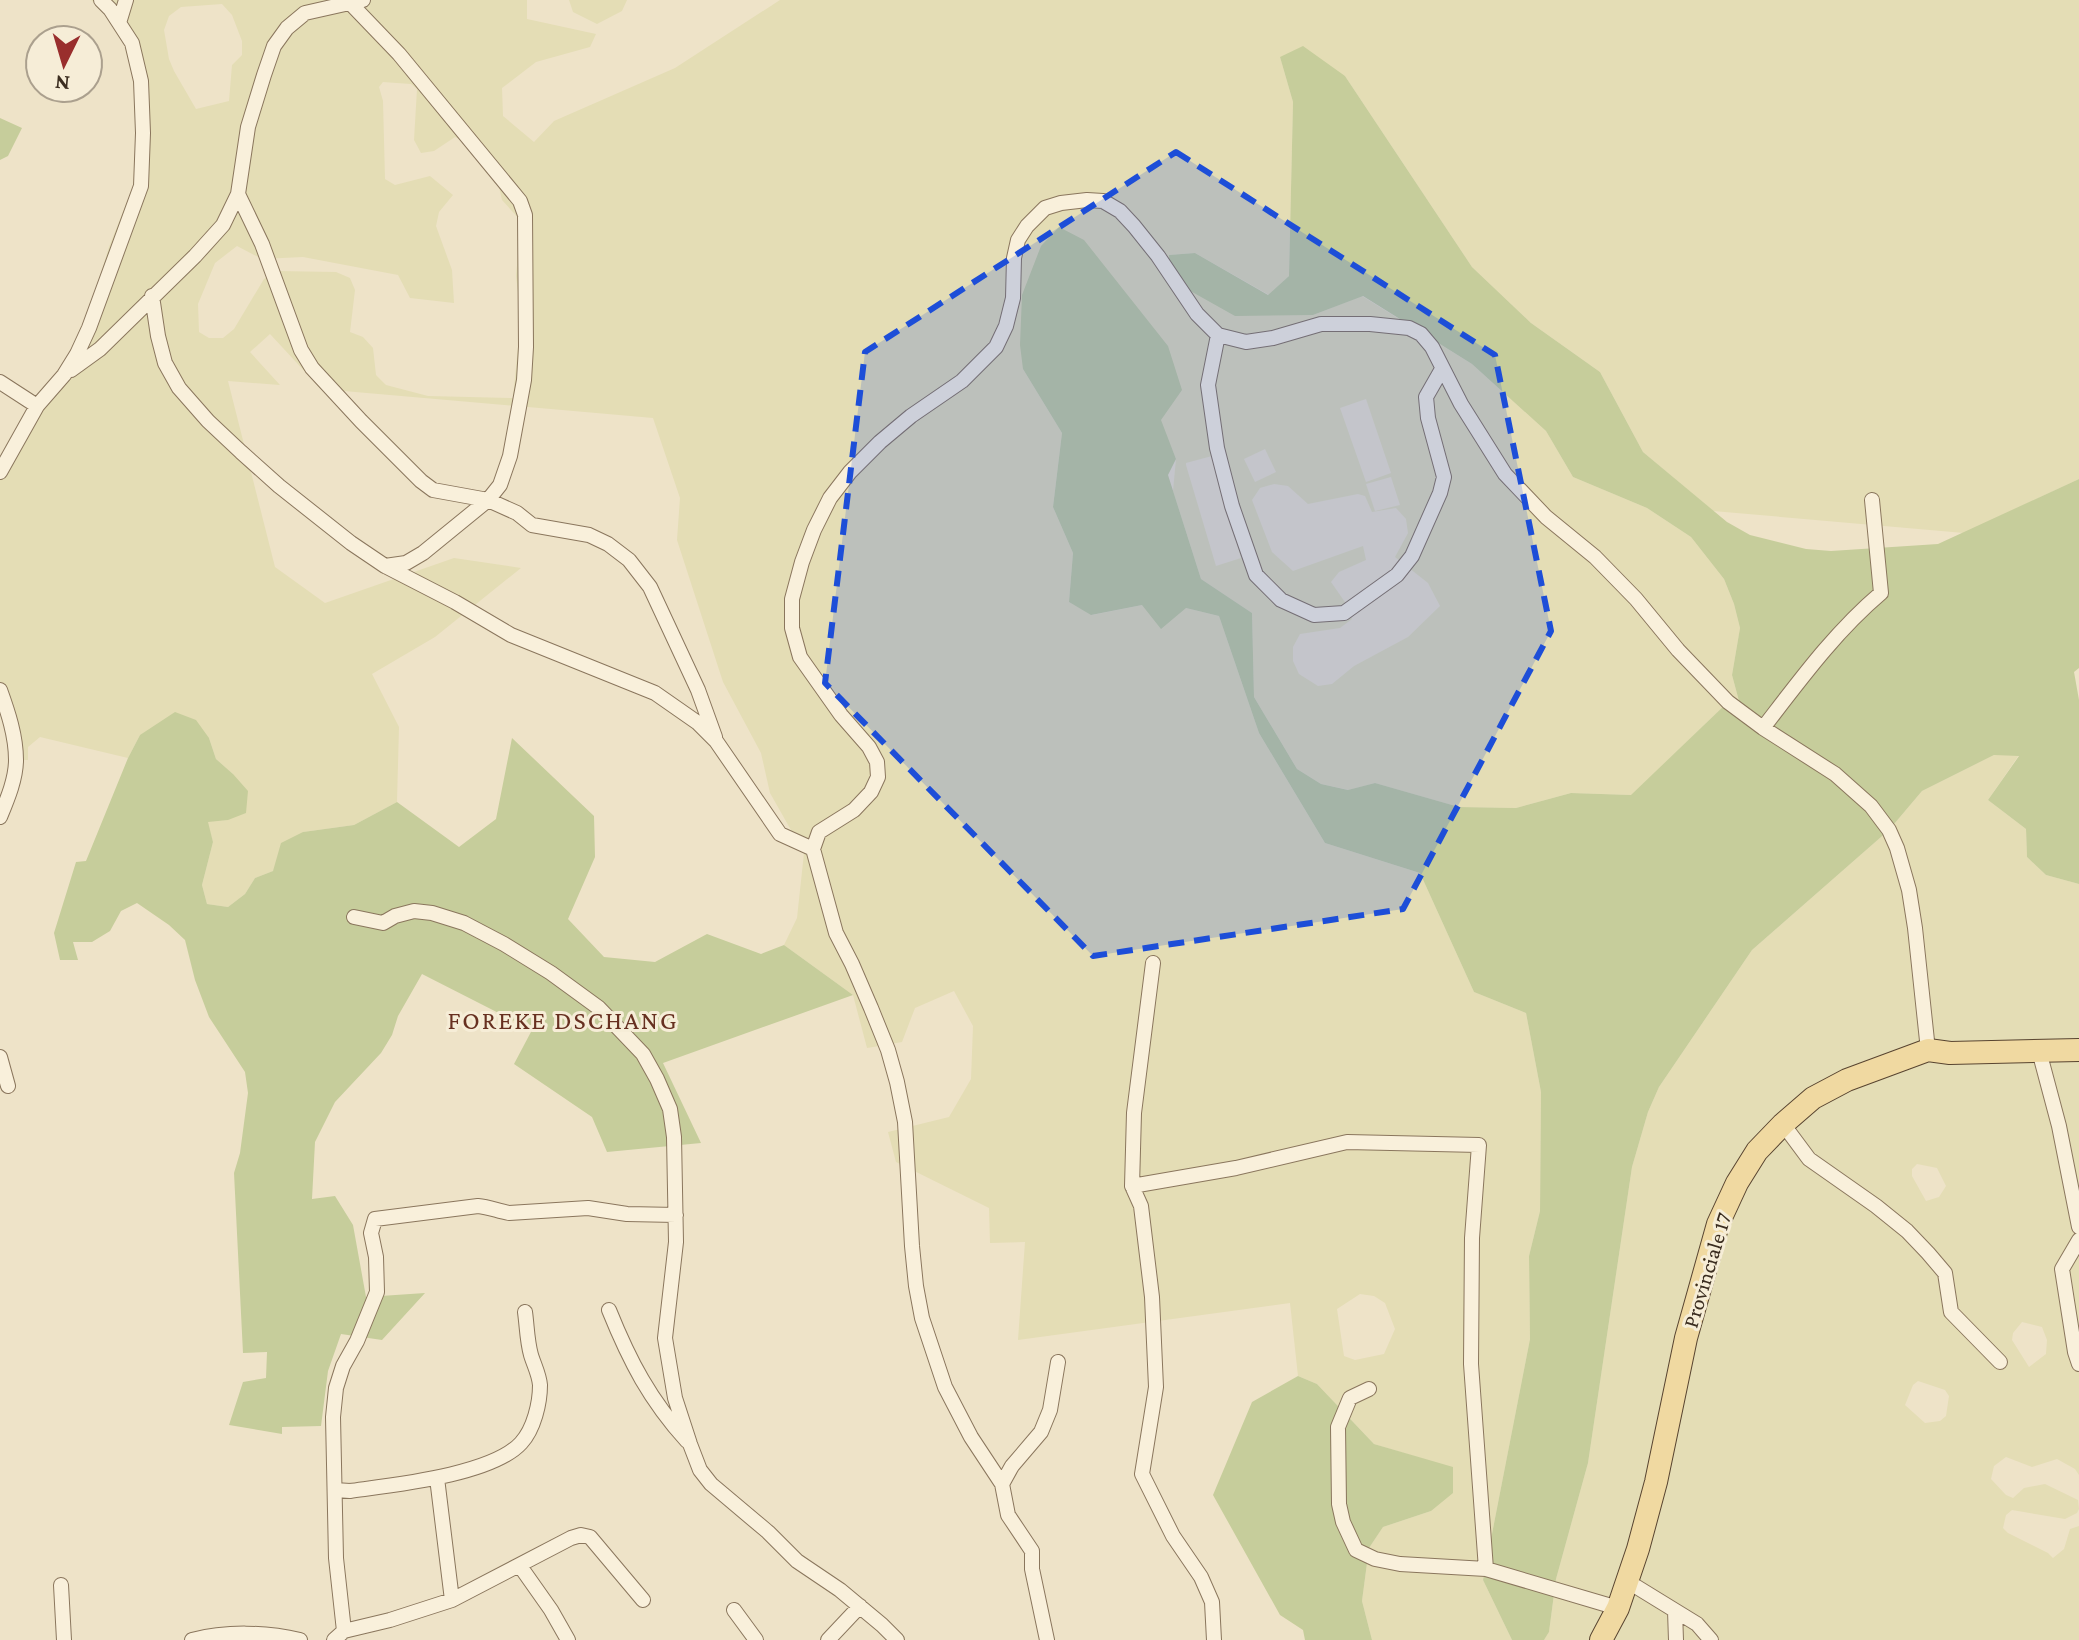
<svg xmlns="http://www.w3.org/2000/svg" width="2079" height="1640" viewBox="0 0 2079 1640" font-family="'Crimson Pro',serif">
<rect width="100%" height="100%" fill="#eee3c8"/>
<path fill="#e4ddb5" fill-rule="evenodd" d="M91 0H527V19L596 34 590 47 536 62 502 88 503 116 534 142 554 121 675 68 780 0H2079V479L1964 533 1713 511 1643 452 1600 372 1531 323 1472 267 1345 76 1280 57 1293 102 1289 276 1269 295 1195 253 1169 255 1313 315 1362 296 1472 364 1546 431 1573 477 1647 508 1691 537 1724 579 1734 604 1740 628 1732 675 1739 701 1728 702 1632 795 1571 793 1516 808 1459 807 1375 783 1349 790 1321 784 1297 769 1254 697 1252 613 1201 579 1173 491 1176 459 1160 420 1023 369 1062 433 1053 507 1073 553 1069 602 1092 615 1142 605 1186 608 1219 616 1259 733 1325 843 1420 873 1474 992 1526 1013 1541 1092 1540 1211 1529 1256 1530 1339 1483 1580 1512 1640H1372L1362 1601 1369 1548 1383 1527 1431 1511 1453 1468 1374 1444 1317 1384 1298 1376 1290 1303 1018 1340 1025 1242 990 1243 989 1208 896 1162 888 1132 949 1117 971 1079 973 1026 954 991 915 1008 902 1042 867 1048 853 995 784 945 797 918 804 853 770 793 761 753 723 682 677 540 680 498 653 418 321 389 270 334 250 352 280 385 228 381 275 567 325 603 454 558 521 568 435 637 372 674 399 727 397 802 354 825 303 832 273 871 255 878 245 894 228 907 207 904 202 885 213 842 207 821 228 820 233 774 216 759 209 738 140 735 128 758 40 737 28 747V760H12L0 703V458L58 372 85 325 109 247 134 184 136 133 134 82 125 46 105 13ZM222 4 232 15 242 41V55L232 65 229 101 196 109 174 71 169 59 164 30 169 16 181 7ZM383 82 411 84 417 89 414 140 421 153 434 151 455 137 468 143 496 174 502 200 521 221 516 276 521 316 513 398 428 396 386 385 376 375 373 348 363 337 350 332 355 290 350 278 336 272 276 271 264 279 234 329 223 338H209L199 332 198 304 215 263 237 246 262 259 303 257 398 275 410 298 454 303 452 270 436 226 439 212 453 195 430 176 395 185 385 179 383 101 379 87ZM1366 399 1391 473 1366 482 1340 408ZM1265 449 1276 472 1255 482 1244 459ZM1212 456 1241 558 1216 566 1186 465V463ZM1391 477 1400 505 1375 511 1366 484ZM1274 484 1288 486 1308 504 1358 494 1365 496 1372 512 1396 508 1406 519 1408 533 1395 557 1428 583 1440 606 1408 637 1354 666 1332 684 1318 686 1299 674 1293 661V647L1300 634 1340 628 1352 619 1347 605 1331 582 1339 572 1366 560 1363 546 1293 571 1272 552 1252 500 1260 488ZM1360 1294 1374 1296 1385 1303 1395 1329 1384 1354 1355 1360 1344 1356 1337 1309Z
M569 0H627L622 11 597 24 573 12Z
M1994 755H2019L1988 800 2026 829 2027 857 2046 875 2079 884V1475L2075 1469 2057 1459 2032 1467 2006 1457 1994 1466 1991 1479 2006 1495 2013 1498 2024 1488 2045 1484 2078 1500 2079 1509 2077 1513 2065 1519 2012 1510 2006 1515 2003 1528 2008 1533 2048 1553 2053 1558 2064 1549 2070 1529 2079 1526V1640H1544L1549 1632 1556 1579 1588 1463 1632 1167 1648 1112 1659 1087 1752 950 1889 830 1922 791ZM1917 1164 1937 1168 1946 1186 1939 1197 1926 1201 1912 1176V1169ZM2022 1322 2042 1327 2047 1340 2046 1354 2029 1367 2012 1340 2013 1333ZM1918 1381 1945 1390 1949 1396 1946 1416 1940 1421 1925 1423 1905 1405 1913 1385Z"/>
<path fill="#c6cd9b" d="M1303 46 1345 76 1472 267 1531 323 1600 372 1643 452 1727 522 1750 535 1806 549 1831 551 1938 544 2079 479V668L2074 672 2079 700V884L2046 875 2027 857 2026 829 1988 800 2019 756 1994 755 1922 791 1889 830 1752 950 1659 1087 1648 1112 1632 1167 1588 1463 1556 1579 1549 1632 1544 1640H1512L1483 1580 1530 1339 1529 1256 1540 1211 1541 1092 1526 1013 1474 992 1420 873 1325 843 1259 733 1219 616 1186 608 1161 629 1142 605 1091 615 1069 602 1073 553 1053 507 1062 433 1023 369 1020 345 1022 295 1041 246 1059 227 1084 240 1168 346 1182 390 1161 420 1176 459 1168 475 1201 579 1252 613 1254 697 1297 769 1321 784 1348 790 1375 783 1459 807 1516 808 1571 793 1631 795 1728 702 1739 701 1732 675 1740 628 1734 604 1724 579 1691 537 1647 508 1573 477 1546 431 1472 364 1363 296 1313 315 1235 316 1169 279V255L1195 253 1268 295 1289 276 1293 102 1280 57Z
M0 118 22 128 8 156 0 160Z
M175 712 196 720 209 738 216 759 233 774 248 791 246 813 228 820 208 822 213 842 202 885 207 904 228 907 245 894 255 878 273 871 281 843 303 832 354 825 397 802 459 847 496 819 512 738 594 816 595 857 568 919 604 957 655 962 707 934 761 954 784 945 853 995 663 1063 701 1143 607 1152 592 1117 514 1064 532 1030 422 974 398 1016 392 1035 381 1053 335 1102 315 1142 312 1199 335 1196 353 1225 366 1297 425 1293 382 1340 341 1334 328 1371 321 1426 282 1427V1434L229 1425 243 1382 266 1378 267 1352 243 1353 234 1173 240 1153 248 1093 245 1072 209 1017 195 980 185 940 169 925 137 903 121 911 110 931 92 942H73L78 960H60L54 933 76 862 86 861 128 758 140 735Z
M1298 1376 1317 1384 1374 1444 1453 1467V1493L1431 1511 1383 1527 1369 1548 1362 1601 1372 1640H1305L1303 1630 1280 1615 1213 1495 1252 1402Z"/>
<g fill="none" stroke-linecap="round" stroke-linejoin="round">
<g stroke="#8a765d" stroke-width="16">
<path id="minor" d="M350 3 399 54 520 201 525 215 526 347 524 380 510 456 500 485 488 500 423 553 406 563 385 566
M119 23 126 0
M238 194 262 244 301 350 312 368 361 421 421 481 433 490 488 500 517 513 532 525 589 535 608 544 629 560 650 587 698 690 715 737
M152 296 158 336 165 363 179 388 208 421 241 452 279 486 351 543 385 566 455 602 511 635 655 693 698 723 716 741 780 834 813 849
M1218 335 1208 385 1217 448 1232 506 1256 575 1281 600 1314 615 1344 613 1397 575 1412 556 1440 493 1444 477 1428 418 1426 397 1442 369
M71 370 100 349 195 256 223 225 238 194 248 127 264 75 274 46 287 28 305 13 363 0
M0 382 37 406
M0 472 37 406 64 375 77 354 89 328 141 186 143 133 141 81 132 43 110 9 101 0
M0 690C8 712 16 736 16 760 16 779 7 800 0 817
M1763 728C1800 680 1835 632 1881 593L1872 500
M354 917 383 923 395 916 414 911 432 913 464 923 504 944 551 973 599 1008 643 1054 657 1079 670 1109 674 1137 676 1242 665 1338 675 1398 690 1444 700 1470 711 1484 768 1532 797 1561 840 1590 882 1625 897 1640
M1153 963 1134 1113 1132 1186 1141 1206 1152 1297 1156 1387 1142 1474 1173 1536 1201 1577 1212 1602 1214 1640
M2039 1051 2059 1126 2079 1227
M0 1057 8 1086
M1783 1124 1809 1159 1876 1206 1907 1231 1928 1253 1945 1273 1951 1312 2000 1362
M1132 1186 1236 1168 1347 1142 1479 1145 1472 1238 1471 1364 1486 1569
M2079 1240 2062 1269 2075 1352 2079 1364
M609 1310C630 1362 650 1400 687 1441
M1369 1389 1350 1398 1338 1427 1339 1504 1343 1522 1356 1550 1375 1559 1400 1564 1486 1569 1618 1608
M437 1478 452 1600
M1002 1484 1012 1466 1041 1432 1050 1410 1058 1362
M335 1490 350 1491C393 1485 492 1475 521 1443 534 1429 540 1403 540 1385 539 1374 534 1365 531 1355 527 1341 527 1326 525 1312
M520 1566 551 1610 568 1640
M1627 1581 1697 1624 1711 1640
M61 1585 64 1640
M734 1610 756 1640
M1675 1611 1676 1640
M344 1631 336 1558 333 1417 336 1388 343 1366 357 1341 377 1292 376 1257 371 1233 375 1219 478 1206C489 1207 498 1211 509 1213L588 1208 627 1214 676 1215
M192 1640C226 1631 266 1632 300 1640
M334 1640 344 1631 390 1620 452 1600 571 1538 581 1535 590 1537 643 1600
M828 1640 860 1606
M1047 1640 1032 1569V1551L1008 1515 1002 1484 971 1437 945 1387 922 1318 916 1286 912 1246 905 1122 897 1082 888 1050 871 1008 852 964 836 933 813 849 819 832 854 810 871 792 878 777 877 762 869 747 841 715 800 657 792 628V599L802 562 814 530 830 498 850 472 880 442 911 416 962 381 996 347 1006 326 1013 298 1014 258 1018 240 1027 226 1045 208 1061 203 1087 200 1103 201 1120 211 1134 226 1158 256 1197 314 1218 335 1246 342 1273 338 1321 324H1370L1409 328 1421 334 1432 347 1461 404 1505 474 1546 517 1595 557 1636 599 1678 650 1728 702 1763 728 1835 774 1871 806 1889 830 1897 848 1909 890 1915 928 1928 1050"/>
</g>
<g stroke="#584430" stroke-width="24">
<path id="primary" d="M1601 1640 1618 1608 1638 1549 1656 1482 1686 1338 1718 1224 1737 1183 1757 1151 1783 1124 1813 1098 1847 1080 1928 1050 1950 1053 2079 1050"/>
</g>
<use href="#minor" stroke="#f9f0db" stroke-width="14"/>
<use href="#primary" stroke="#f0d9a1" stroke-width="22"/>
</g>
<path fill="#1d4ed8" fill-opacity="0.2" stroke="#1d4ed8" stroke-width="6" stroke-dasharray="16 10" stroke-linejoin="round" d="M1176 152 1495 355 1551 631 1403 909 1093 956 825 683 865 352Z"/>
<g text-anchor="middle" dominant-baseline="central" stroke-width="6" stroke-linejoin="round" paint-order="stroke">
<g font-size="22" fill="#3b2d20" stroke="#f6edd7">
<text transform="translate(1707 1270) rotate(-73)">Provinciale 17</text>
</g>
<g font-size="26" letter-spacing="2" fill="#673020" stroke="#f6edd7">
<text x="563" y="1020">FOREKE DSCHANG</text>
</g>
</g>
<g transform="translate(64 64) rotate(185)"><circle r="38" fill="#f6edd7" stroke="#aba08e" stroke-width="2"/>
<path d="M0-6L14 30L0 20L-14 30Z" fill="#992e2d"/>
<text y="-12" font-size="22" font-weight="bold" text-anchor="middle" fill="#3b2d20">N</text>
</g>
</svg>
